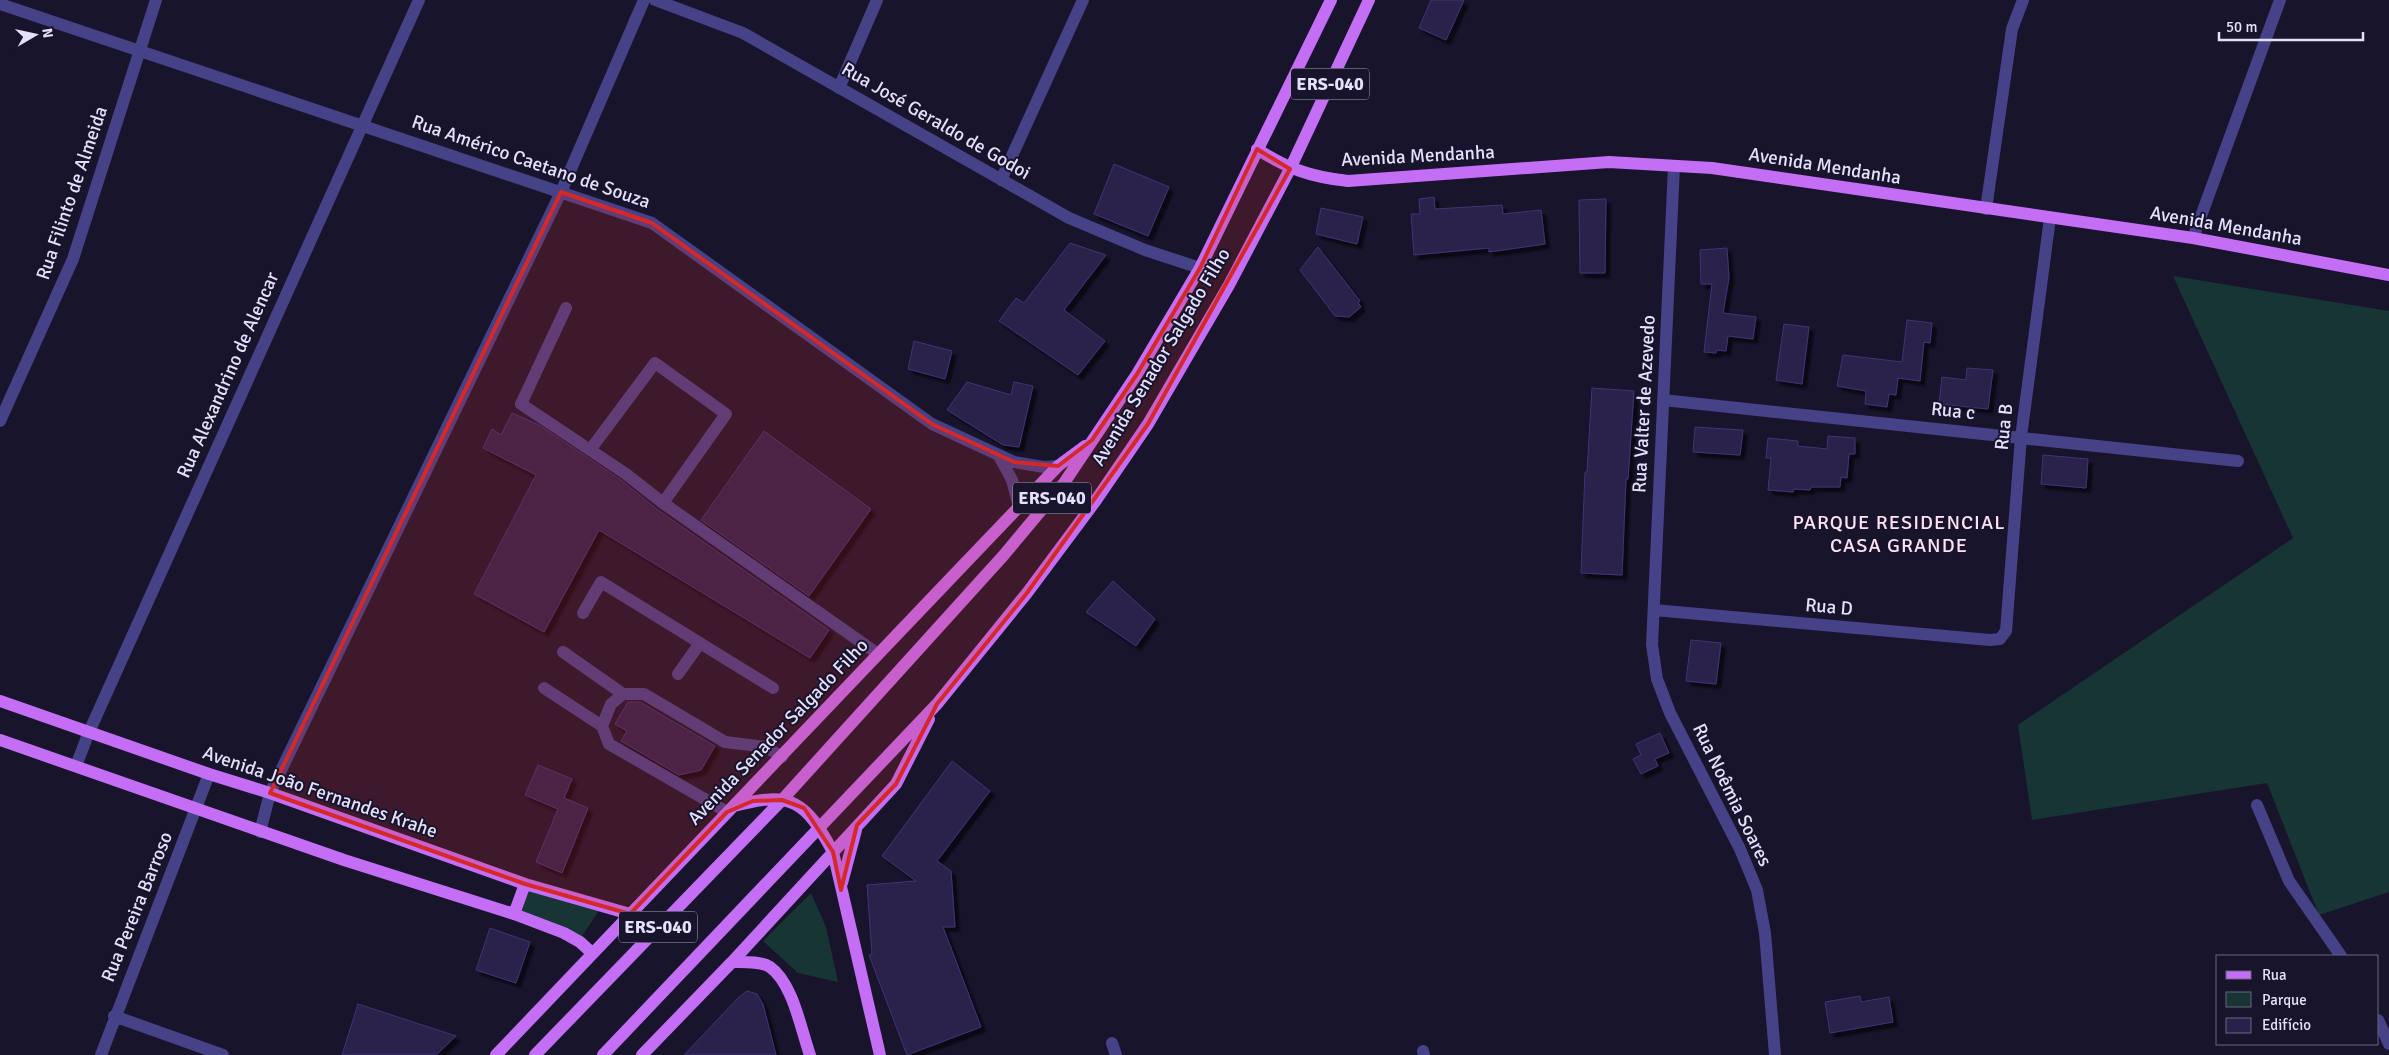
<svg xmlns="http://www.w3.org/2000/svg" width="2389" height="1055" viewBox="0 0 2389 1055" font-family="Signika,sans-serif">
<defs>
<filter id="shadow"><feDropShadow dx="4.5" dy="4.5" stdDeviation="1" flood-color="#0009"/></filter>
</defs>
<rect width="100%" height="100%" fill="#18142c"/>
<path fill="#173534" d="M2173 276 2389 311V892L2319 915 2267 783 2032 820 2018 725 2293 538Z
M527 887 599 909 598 912 582 936 520 912Z
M811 893 826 927 838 982 798 973 763 941Z"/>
<path fill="#29214c" stroke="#413476" filter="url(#shadow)" d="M1431 0H1464L1446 40 1419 28Z
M1114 164 1169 187 1148 236 1094 214Z
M1434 197 1435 209 1502 205 1503 214 1541 210 1545 244 1489 252V248L1414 255 1411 214H1420L1419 199Z
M1606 199 1605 273H1580L1579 200Z
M1321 208 1363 217 1357 244 1316 234Z
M1070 243 1106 255 1064 310 1105 341 1078 375 999 321 1016 298 1024 303Z
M1318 247 1360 301 1358 302 1361 307 1349 317 1335 316 1300 270Z
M1727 248 1729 278 1723 313 1756 317 1753 339 1728 336 1726 351 1717 350 1716 353 1704 352 1712 284H1701L1700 250Z
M1907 320 1932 323 1930 343 1924 342 1920 381 1898 378 1896 395 1889 394 1887 407 1865 404 1866 391 1837 386 1843 355 1902 362Z
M1784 324 1809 327 1802 384 1776 380Z
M914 341 952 351 945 379 908 369Z
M1967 368 1993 370 1988 409 1939 404 1942 377 1966 380Z
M967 382 1011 395 1014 382 1033 386 1019 447 1003 445 947 410Z
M1592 388 1634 391 1628 479H1626L1622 575 1581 573 1585 472H1587Z
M512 413 539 425 621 480 658 510 829 630 810 658 599 530 544 632 474 594 536 475 483 448 492 429 501 435Z
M1695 427 1743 430 1740 455 1693 452Z
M764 431 871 509 809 596 701 520Z
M1828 436 1855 438V454H1849L1847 478 1841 477 1840 487H1811L1810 490 1794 489 1793 492 1768 490 1771 458H1766L1768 438 1798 441V446L1827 449Z
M2043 455 2088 459 2086 488 2041 484Z
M1113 581 1155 619 1136 646 1086 612Z
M1691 640 1721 643 1716 684 1686 681Z
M628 702H640L715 746 701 770 679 775 621 741 627 731 615 724Z
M1660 733 1669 753 1655 759 1658 766 1641 774 1633 759 1641 755 1636 744Z
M952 761 990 791 937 861 951 871 955 927H943L981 1027 907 1055 869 955 872 954 867 885 916 881 882 856Z
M538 765 572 779 564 798 588 808 562 873 536 862 558 809 525 795Z
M490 928 530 942 516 983 476 970Z
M747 991 757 994 763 1004 776 1055H684L738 998Z
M1860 996 1861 1002 1889 997 1893 1022 1830 1033 1825 1002Z
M358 1004 456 1036 436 1055H342Z"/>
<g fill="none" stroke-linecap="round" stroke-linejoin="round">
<path stroke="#454287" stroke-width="12" d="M655 0 743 33 1069 218 1145 250 1200 268
M0 4 652 223 932 424 1014 462 1044 467 1058 466
M839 88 877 0
M1674 166 1652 645 1657 679 1670 713 1740 849 1757 890 1765 933 1775 1055
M1001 180 1083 0
M1986 209 2012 29 2023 0
M2193 238 2280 0
M566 308 521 404 626 474 663 503 878 654
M1663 400 2238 461
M0 421 73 259 156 0
M590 450 655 363 726 414 663 503
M999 456 1012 480 1019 507
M1654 610 1990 640 2000 639 2006 631 2021 437 2050 218
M583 613 601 582 773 688
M563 652 623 694
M678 674 700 643
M544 688 602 726
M76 766 89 732 419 0
M2257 805 2289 881 2341 956
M727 812 609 744 602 726 611 704 623 694H644L725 742 766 747 782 757
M260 832 270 793 561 192 644 0
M114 1016 223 1055
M2378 1020 2389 1044
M1112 1043 1116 1055
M1423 1051 1424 1055
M101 1055 209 774"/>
<path stroke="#c46ef6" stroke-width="12" d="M1257 149C1288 169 1311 177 1348 181L1609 162 1712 168 2193 238 2389 275
M0 701 209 774 270 793 525 884 630 914
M0 740 344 860 514 914 564 933 580 942 592 953
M734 806C792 790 806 802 833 852L880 1055
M842 883 856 830
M514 914 525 884
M732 962C744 962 761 961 770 967 793 983 801 1030 810 1055
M496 1055 949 580 1058 466 1085 446
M535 1055 782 800 1003 556 1064 483 1137 374 1200 268 1331 0
M603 1055 937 704 1027 593 1094 503 1148 424 1229 285 1290 169 1369 0
M642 1055 732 962 896 784 929 719"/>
</g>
<path fill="#d62828" fill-opacity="0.2" stroke="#d62828" stroke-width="4" stroke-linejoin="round" d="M1257 149 1290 169 1148 424 1027 593 937 704 896 784 857 825 841 890 833 852 804 808 782 800 753 801 727 812 630 914 525 884 270 793 561 192 652 223 932 424 1014 462 1058 466 1092 440 1137 374 1200 268Z"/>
<g text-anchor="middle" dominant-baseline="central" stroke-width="4" stroke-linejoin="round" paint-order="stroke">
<g fill="#18142c" stroke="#a7a3be" stroke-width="1">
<rect x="1291" y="68.5" width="78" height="31" rx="4"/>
<rect x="1013" y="482.5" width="78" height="31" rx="4"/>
<rect x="619" y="911.5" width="78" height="31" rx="4"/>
</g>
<g font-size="18" font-weight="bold" fill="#e4e0fd">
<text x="1330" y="84">ERS-040</text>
<text x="1052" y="498">ERS-040</text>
<text x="658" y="927">ERS-040</text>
</g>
<g font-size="19" fill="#e4e0fd" stroke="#18142c">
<text transform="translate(936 121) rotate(30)">Rua José Geraldo de Godoi</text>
<text transform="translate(1418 156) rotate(-3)">Avenida Mendanha</text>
<text transform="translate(531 162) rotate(19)">Rua Américo Caetano de Souza</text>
<text transform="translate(1825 166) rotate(9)">Avenida Mendanha</text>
<text transform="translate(72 193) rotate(-71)">Rua Filinto de Almeida</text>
<text transform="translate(2226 226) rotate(10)">Avenida Mendanha</text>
<text transform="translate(1161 357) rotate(-59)">Avenida Senador Salgado Filho</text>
<text transform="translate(228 375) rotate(-66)">Rua Alexandrino de Alencar</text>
<text transform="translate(1644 404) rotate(-87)">Rua Valter de Azevedo</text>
<text transform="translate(1953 411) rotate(6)">Rua c</text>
<text transform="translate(2004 427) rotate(-84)">Rua B</text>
<text transform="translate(1829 607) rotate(5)">Rua D</text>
<text transform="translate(778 732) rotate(-46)">Avenida Senador Salgado Filho</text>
<text transform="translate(320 792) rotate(19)">Avenida João Fernandes Krahe</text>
<text transform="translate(1732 795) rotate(64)">Rua Noêmia Soares</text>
<text transform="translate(137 907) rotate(-68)">Rua Pereira Barroso</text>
</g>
<g font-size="20" letter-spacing="1" fill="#fde2f3" stroke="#18142c">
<text x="1899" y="522">PARQUE RESIDENCIAL<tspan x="1899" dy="23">CASA GRANDE</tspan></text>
</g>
</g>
<rect x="2216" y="955" width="162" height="90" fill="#18142c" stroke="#6a6680"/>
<rect x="2226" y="971" width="25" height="8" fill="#c46ef6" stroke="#6a6680"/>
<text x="2262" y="980" font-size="15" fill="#e4e0fd">Rua</text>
<rect x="2226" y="992" width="25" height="15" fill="#173534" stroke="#6a6680"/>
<text x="2262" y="1005" font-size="15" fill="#e4e0fd">Parque</text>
<rect x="2226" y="1018" width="25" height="15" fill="#29214c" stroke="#6a6680"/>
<text x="2262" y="1030" font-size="15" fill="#e4e0fd">Edifício</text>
<g transform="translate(35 35) rotate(81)" stroke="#18142c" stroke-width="4" paint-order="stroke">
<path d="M0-4L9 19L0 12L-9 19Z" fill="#e4e0fd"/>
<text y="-8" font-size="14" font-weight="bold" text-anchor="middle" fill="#e4e0fd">N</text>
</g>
<path d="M2219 32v8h144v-8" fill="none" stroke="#e4e0fd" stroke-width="2.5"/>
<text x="2226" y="32" font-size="15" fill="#e4e0fd" stroke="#18142c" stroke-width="4" paint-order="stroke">50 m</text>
</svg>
